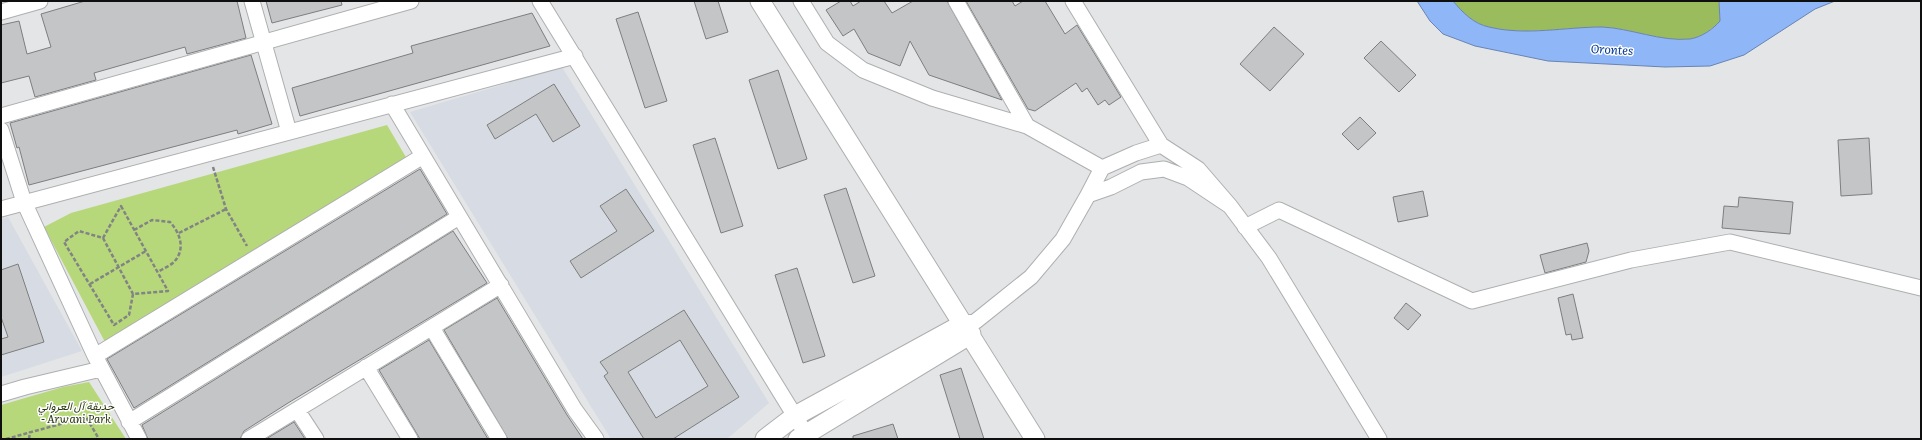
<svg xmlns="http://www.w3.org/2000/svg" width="1922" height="440" viewBox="0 0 1922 440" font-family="Literata,Vazirmatn,serif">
<rect width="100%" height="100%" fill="#e4e5e6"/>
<path fill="#d7dbe3" d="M562 67 769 403 727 439H611L410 112Z
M8 217 82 351 1 377V219Z"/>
<path fill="#b6d87a" d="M387 125 407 159 105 342 44 227 71 213Z
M89 382 126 439H1V405L63 387Z"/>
<path fill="#9abc5c" d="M1453 1H1719L1720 21C1712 29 1702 37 1690 39 1661 42 1630 28 1602 27 1565 27 1526 36 1489 27 1474 24 1463 13 1453 1Z"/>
<path fill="#8fb6f7" stroke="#6984b2" d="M1417 1H1453C1463 13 1474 24 1489 27 1526 36 1565 27 1602 27 1630 28 1661 42 1690 39 1702 37 1713 29 1720 21L1719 1H1835L1815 9 1744 55 1710 66 1665 67 1548 61 1475 46 1443 34 1430 21Z"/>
<path fill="#c4c5c6" stroke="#7d7e7f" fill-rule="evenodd" d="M85 1H237L246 38 187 54 185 47 94 73 96 80 35 97 29 76 1 83V25L19 21 27 54 51 47 41 14Z
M266 1H341L342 5 272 23Z
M694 1H718L728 32 706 39Z
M841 1H850L853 6 861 1H884L892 13 913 1H947L1002 100 929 75 910 41 900 66 868 53 854 29 843 36 826 10Z
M966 1H1012L1015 6 1023 1H1045L1065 34 1077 25 1121 97 1109 105 1105 100 1098 105 1087 88 1082 92 1076 83 1035 111 1028 109Z
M638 12 667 101 645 108 616 19Z
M532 13 550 46 300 116 292 88 413 53 411 46Z
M1274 27 1304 54 1270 91 1240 64Z
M1381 41 1416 75 1399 92 1364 58Z
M251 55 272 124 238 134 237 130 29 185 19 147 17 148 10 123Z
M778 70 807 159 778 169 749 80Z
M554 84 580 126 553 142 536 114 495 139 487 125Z
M1360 117 1376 133 1358 150 1342 134Z
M715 138 743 226 721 233 693 145Z
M1869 138 1872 194 1841 196 1838 140Z
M420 169 447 214 134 408 107 359Z
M846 188 875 276 853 283 824 195Z
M626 189 654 231 581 278 570 261 617 231 600 206Z
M1423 191 1428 216 1398 222 1393 197Z
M1739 197 1793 202 1790 234 1722 228 1724 206 1738 207Z
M453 231 487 283 288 403 244 431 240 439H148L142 425Z
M1587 243 1589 251 1586 262 1545 273 1540 255Z
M18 264 44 342 1 355V339L8 337 1 317V270Z
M797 268 825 356 803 363 775 275Z
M1573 294 1583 338 1572 340 1571 334 1566 335 1558 298Z
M497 298 567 415 583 439H508L444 330Z
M1406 303 1421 315 1408 330 1394 318Z
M684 310 739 397 673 439H644L604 376 608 373 600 362ZM680 340 708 386 656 418 628 372Z
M429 340 488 439H420L379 370Z
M961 368 984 439H960L940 375Z
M294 422 305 439H266Z
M893 424 898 439H853V436Z"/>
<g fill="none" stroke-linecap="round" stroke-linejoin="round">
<g stroke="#aeafb0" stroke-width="17">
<path id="minor" d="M252 1 289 132
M540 1 809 439
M801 1 827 43 863 70 932 98 1027 126 1102 168
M956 1 1027 126
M1073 1 1161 145
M1 12 40 1
M392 104 575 410 596 439
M1 116 411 1
M1 130 24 202 95 356 139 439
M1230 206 1188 178 1164 169 1141 172 1111 187 1088 195 1102 168 1136 153 1161 145 1198 169 1230 206 1269 258 1379 439
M1 209 575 56
M1245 227 1279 210 1472 301 1631 260 1730 242 1921 288
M963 324 976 321 1031 277 1063 239 1088 195
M432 328 499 439
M95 356 423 156
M366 367 410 439
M1 394 25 387 101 369
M297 410 316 439
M129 422 459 217
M249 439 501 285"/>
</g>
<g stroke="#aeafb0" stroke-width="21">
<path id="major" d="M760 1 1035 439
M765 439 795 416 963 324
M798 439 971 334"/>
</g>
<path stroke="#828384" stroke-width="2.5" stroke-dasharray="4 2" stroke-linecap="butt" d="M213 167 226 209 247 246
M121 206 168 291 133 294 129 315 114 325 64 242 79 231 103 238Z
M134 230 152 220 170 222C180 233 186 249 174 262 170 266 162 269 158 272
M179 233 226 209
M103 238 133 294
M90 284 146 251
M6 439 86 417 99 439
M29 439 30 432"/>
<use href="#minor" stroke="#fff" stroke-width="15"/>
<use href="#major" stroke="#fff" stroke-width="19"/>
</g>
<g text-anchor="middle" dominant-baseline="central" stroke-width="3" stroke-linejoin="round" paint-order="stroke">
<g font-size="11" font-style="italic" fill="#29370f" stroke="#fff">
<text x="76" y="405">حديقة آل العرواني<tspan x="76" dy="13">- Arwani Park</tspan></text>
</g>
<g font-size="12" font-style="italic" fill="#003692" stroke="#fff">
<text transform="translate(1612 49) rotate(3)">Orontes</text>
</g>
</g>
<rect width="1922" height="440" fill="none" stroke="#0f0f10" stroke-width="4"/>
</svg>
